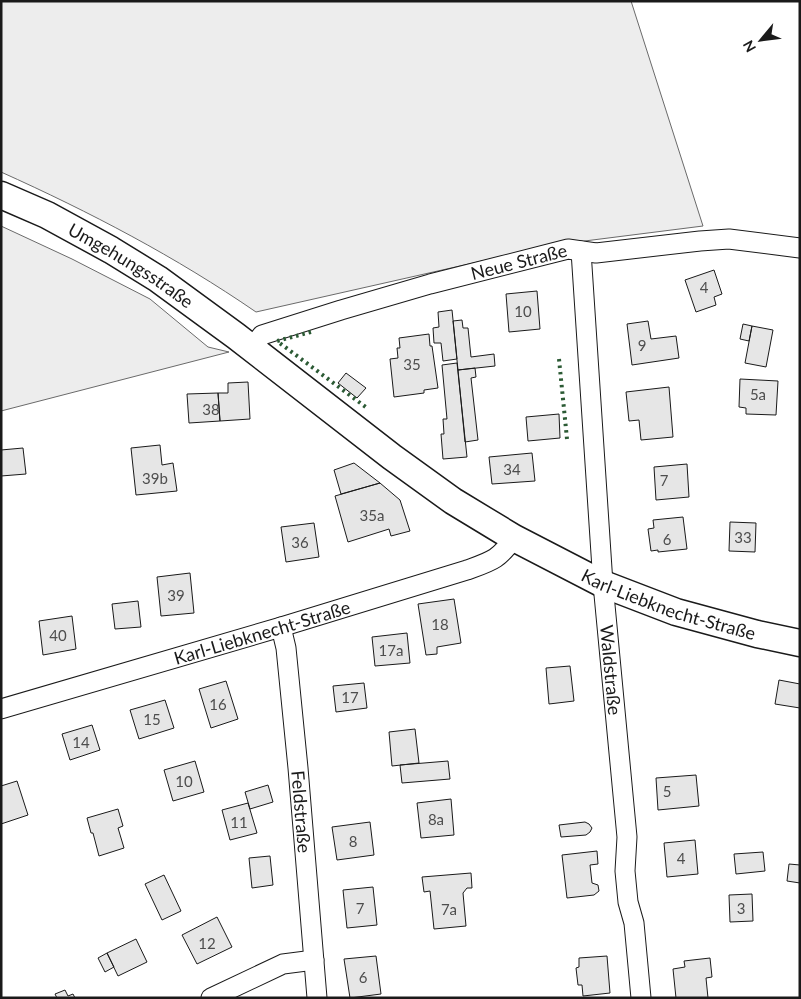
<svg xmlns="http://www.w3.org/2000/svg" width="801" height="999" viewBox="0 0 801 999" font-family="Lato,sans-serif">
<rect width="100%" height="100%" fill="#fff"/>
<path fill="#ededed" stroke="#6a6a6a" d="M1 1H631L703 226 553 245 256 312C176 257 90 212 1 172Z
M1 226 72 259 150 299 208 347 229 352 1 411Z"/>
<path fill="#e6e6e6" stroke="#1a1a1a" d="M714 270 722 294 714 297 716 305 696 312 685 280Z
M537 291 540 329 509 332 506 294Z
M452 310 457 359 443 361 441 343H434L433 328 439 327 438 312Z
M462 320 463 328H468L471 357 494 354 495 366 458 370 453 321Z
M648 321 651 339 676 336 679 358 632 365 627 324Z
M743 324 752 326 749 341 740 339Z
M752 326 773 330 766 367 745 363Z
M429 334 430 346H432L438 388 424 390V393L394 397 390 359 398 358 397 348H400L399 338Z
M457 363 467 457 443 459 441 434H444L443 419H447L442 365Z
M475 368 476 377 471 378 478 440 465 442 458 370Z
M346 373 366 388 357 398 338 383Z
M740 379 778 381 776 415 746 414V408L739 407Z
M248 382 250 419 220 421 218 393H228V383Z
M669 387 673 437 641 440 639 420 629 421 626 392Z
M218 393 220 421 189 423 187 394Z
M559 414 560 438 528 441 526 417Z
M160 445 162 465 173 463 177 491 136 495 131 448Z
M23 448 26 474 1 476V450Z
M532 453 535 481 492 484 489 457Z
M354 463 380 483 341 494 334 470Z
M687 464 689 497 656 500 654 467Z
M380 483 400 500 410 531 391 536 389 529 348 542 335 496Z
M683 517 687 549 658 552V550L651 551 648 529 654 528 653 520Z
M730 522 756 523 755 552 729 551Z
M314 523 319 557 286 562 281 527Z
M190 573 194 613 161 616 157 577Z
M454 599 461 643 437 647V654L426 655 418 604Z
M138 601 141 627 115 629 112 604Z
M72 616 76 649 43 655 39 621Z
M407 633 410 663 375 666 372 637Z
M570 666 574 701 549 704 546 668Z
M779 680 800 684V708L775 704Z
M226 681 238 719 211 728 199 689Z
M364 683 367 708 336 712 333 686Z
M165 700 174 728 139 739 130 710Z
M92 725 100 750 70 760 62 734Z
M415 729 419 763 392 766 389 732Z
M195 761 204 792 173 801 164 770Z
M448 761 450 779 402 783 400 765Z
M696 775 699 806 658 810 656 778Z
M17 781 28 815 1 824V786Z
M268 785 273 802 250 809 245 792Z
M451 799 454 835 421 838 417 803Z
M248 803 257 833 230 840 222 810Z
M118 809 123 826 118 828 124 848 99 856 93 833H91L87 818Z
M370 822 374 855 337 860 332 827Z
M585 822 589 824 592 828 590 832 586 835 561 837 559 825Z
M695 840 698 874 667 877 664 843Z
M597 851 598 864 590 865 592 883 598 885 599 891 594 895 567 898 562 855Z
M763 852 765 871 736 874 734 854Z
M270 856 273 885 252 888 249 858Z
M789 864 800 865V883L787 881Z
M471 873 472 888H467L463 893 466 926 434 929 430 891 424 892 422 877Z
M164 875 181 911 162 920 145 884Z
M373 887 377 925 347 928 343 890Z
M752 894 753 921 730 922 729 895Z
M217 917 232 947 197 964 182 935Z
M136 939 147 962 118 976 107 953Z
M107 953 114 967 105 972 98 958Z
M376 956 381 994 350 998 344 959Z
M607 956 610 993 583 996 582 985H578L576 968 579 967V958Z
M710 958 712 977 706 978 708 998H676L673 969 685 967 684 961Z
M65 990 68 996 73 994 75 998H57L55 994Z"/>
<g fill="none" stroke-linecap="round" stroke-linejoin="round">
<g stroke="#1a1a1a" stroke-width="21">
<g id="street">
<path id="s1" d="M581 251 603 584 627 837 625 871 628 902 634 923 641 998"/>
<path id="s2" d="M251 349 262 335 341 310 430 284 568 249 596 253 700 241 729 239 800 248"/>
<path id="s3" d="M281 627 286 648 298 768 317 998"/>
<path id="s4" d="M1 709 281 627 467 570C492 561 498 560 514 538"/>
<path d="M211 998 283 964 314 960"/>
</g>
</g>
<g stroke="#1a1a1a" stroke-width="29">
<g id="secondary">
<path id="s5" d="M1 195 47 215 111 250 158 279 236 336 392 457 453 501 514 538 603 584 676 612 757 634 800 643"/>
</g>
</g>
<use href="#street" stroke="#fff" stroke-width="19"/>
<use href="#secondary" stroke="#fff" stroke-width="26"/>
<path stroke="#2b5a34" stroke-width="4" stroke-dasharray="2.5 4" stroke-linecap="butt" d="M311 332 277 341 367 408
M559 359 567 439"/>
</g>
<g text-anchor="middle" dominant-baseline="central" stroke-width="4" stroke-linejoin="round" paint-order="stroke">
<g font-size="15" fill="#4d4d4d">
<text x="704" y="287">4</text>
<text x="523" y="311">10</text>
<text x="642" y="345">9</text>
<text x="412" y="364">35</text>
<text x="758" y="394">5a</text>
<text x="211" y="409">38</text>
<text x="512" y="469">34</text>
<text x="155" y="478">39b</text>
<text x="664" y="480">7</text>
<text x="372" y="515">35a</text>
<text x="743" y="537">33</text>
<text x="667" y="539">6</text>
<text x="300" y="542">36</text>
<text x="176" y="595">39</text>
<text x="440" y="624">18</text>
<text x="58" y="635">40</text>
<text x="391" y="650">17a</text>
<text x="350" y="697">17</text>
<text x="218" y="704">16</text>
<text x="152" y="719">15</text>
<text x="81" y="742">14</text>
<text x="184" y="781">10</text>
<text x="667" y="791">5</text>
<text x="436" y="819">8a</text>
<text x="239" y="822">11</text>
<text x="353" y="841">8</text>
<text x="681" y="858">4</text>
<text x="360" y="908">7</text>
<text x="741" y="908">3</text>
<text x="449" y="909">7a</text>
<text x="207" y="943">12</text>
<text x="363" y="977">6</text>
</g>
<g font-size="18" fill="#1a1a1a" stroke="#fff">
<text stroke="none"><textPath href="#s2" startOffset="285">Neue Straße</textPath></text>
<text stroke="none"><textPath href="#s5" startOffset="148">Umgehungsstraße</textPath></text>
<text stroke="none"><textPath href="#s5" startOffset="788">Karl-Liebknecht-Straße</textPath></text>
<text stroke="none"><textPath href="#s4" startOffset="272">Karl-Liebknecht-Straße</textPath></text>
<text stroke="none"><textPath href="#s1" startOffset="420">Waldstraße</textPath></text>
<text stroke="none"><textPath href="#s3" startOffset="186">Feldstraße</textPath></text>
</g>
</g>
<rect width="801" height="999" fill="none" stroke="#1a1a1a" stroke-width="5"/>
<g transform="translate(761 40) rotate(241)" stroke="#ffffff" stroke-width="4" paint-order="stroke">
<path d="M0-4L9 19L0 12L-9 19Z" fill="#1a1a1a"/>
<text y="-8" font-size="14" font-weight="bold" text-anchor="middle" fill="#1a1a1a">N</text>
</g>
</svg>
